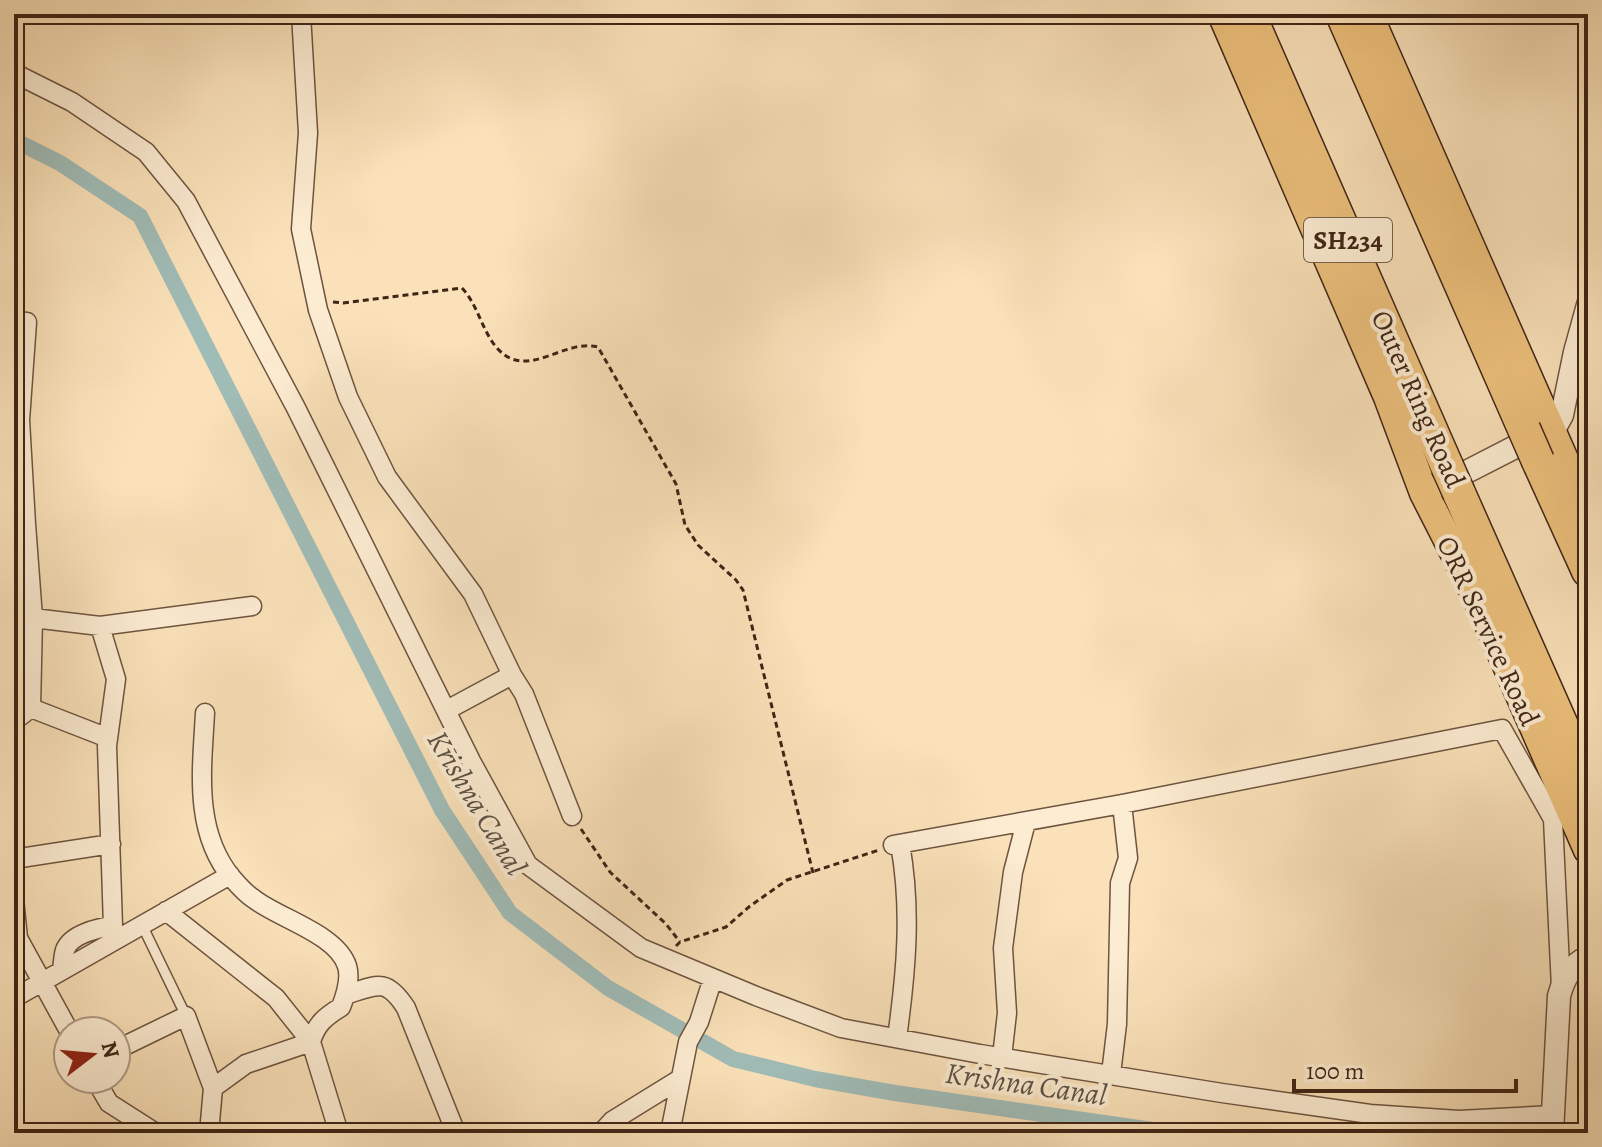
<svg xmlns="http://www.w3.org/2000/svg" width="1602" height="1147" viewBox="0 0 1602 1147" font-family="Alegreya,serif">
<rect width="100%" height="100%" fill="#fae1b9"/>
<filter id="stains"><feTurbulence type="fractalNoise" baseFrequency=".0025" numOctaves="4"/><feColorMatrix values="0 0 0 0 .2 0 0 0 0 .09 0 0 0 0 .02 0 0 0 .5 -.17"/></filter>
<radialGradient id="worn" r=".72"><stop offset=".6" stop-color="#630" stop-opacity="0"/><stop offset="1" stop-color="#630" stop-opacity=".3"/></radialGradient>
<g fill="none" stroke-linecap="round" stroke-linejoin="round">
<path stroke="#a0bcb7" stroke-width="16" d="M14 140 60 163 140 216 442 810 510 913 608 988 733 1059 815 1079 895 1093 1174 1133"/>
<g stroke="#6e543f" stroke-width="12">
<path id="service" d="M142 925 186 1016"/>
</g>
<g stroke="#6e543f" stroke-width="21">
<path id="minor" d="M301 14 308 133 301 229 318 310 348 397 387 477 473 594 512 675 447 710
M14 73 72 102 146 152 186 201 296 408 471 761 528 865 641 948 756 996 841 1028 980 1054 1222 1093 1370 1114 1459 1120 1552 1115
M14 321 27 322 20 420
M14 420H20L26 524 15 522
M26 524 33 618 100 626 252 606
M14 619 33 618 31 708 14 721
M512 675 524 694 572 816
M31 708 108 738
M205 713C202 769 193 831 232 878 238 885 246 894 254 899 278 918 337 934 347 966 351 979 346 994 341 1007 325 1017 316 1024 311 1042L339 1133
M893 845 1122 804 1502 729 1553 819 1561 988
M14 859 111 844
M14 899 18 938 69 1031
M62 970C63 964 63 956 65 950 71 934 98 928 113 926L107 746 116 679 100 626
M345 995C377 985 386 977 406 1008L456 1133
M14 998 230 875
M897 1038C906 973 912 910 900 844
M116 1050 186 1016 213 1088 246 1064 311 1042 276 998 166 911
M1002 1057 1007 1013 1003 948 1013 872 1026 822
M1111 1074 1117 1024 1120 883 1128 858 1122 804
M95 1079 109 1103 156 1133
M209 1133 213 1088
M601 1133 612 1121 680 1079
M670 1133 688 1042 699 1022 713 978"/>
</g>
<g stroke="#6e543f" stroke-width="25">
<path id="tertiary" d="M1441 485 1556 426 1562 415 1575 352 1588 305
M1552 1133 1559 996C1564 978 1571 965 1588 957"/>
</g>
<g stroke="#3f2516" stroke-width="31">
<path id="primary" d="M1222 14 1388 397 1424 493 1477 597 1588 850
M1368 14 1588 514"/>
</g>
<g stroke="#3f2516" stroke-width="35">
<path id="motorway" d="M1249 14 1447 466
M1342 14 1524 429
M1538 461 1588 571
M1459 493 1588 784"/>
</g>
<path stroke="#3f2516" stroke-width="3" stroke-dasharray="6 4" stroke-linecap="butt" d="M174 18 175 14
M333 302 343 303 462 288C478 305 482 331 497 348 527 382 563 338 598 347L676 484 685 525 698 545 736 580 743 590 813 873
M581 829 610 872 666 924 680 942
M676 946 680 942 726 927 750 906 787 880 879 850"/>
<use href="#service" stroke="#fcecd2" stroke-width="9"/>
<use href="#minor" stroke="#fcecd2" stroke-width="18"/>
<use href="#tertiary" stroke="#fcecd2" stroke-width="22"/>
<use href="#primary" stroke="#edc07c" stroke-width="28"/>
<use href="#motorway" stroke="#edc07c" stroke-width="32"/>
<g stroke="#3f2516" stroke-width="35" stroke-linecap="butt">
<path id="motorway-bridge" d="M1524 429 1538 461
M1447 466 1459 493"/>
</g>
<use href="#motorway-bridge" stroke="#edc07c" stroke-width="32"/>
</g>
<g text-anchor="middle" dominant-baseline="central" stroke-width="8" stroke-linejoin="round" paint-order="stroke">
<rect fill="#fcecd2" stroke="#78614e" stroke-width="2" x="1304" y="218" width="88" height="44" rx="6"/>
<g font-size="26" font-weight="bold" fill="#3f2516">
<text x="1348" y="240">SH234</text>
</g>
<g font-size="28" fill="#3f2516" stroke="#fcecd2">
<text transform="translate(1418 399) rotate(66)">Outer Ring Road</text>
<text transform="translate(1488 631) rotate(65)">ORR Service Road</text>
</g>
<g font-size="30" font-style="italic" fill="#5c5246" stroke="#fcecd2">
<text transform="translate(477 803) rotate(59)">Krishna Canal</text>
<text transform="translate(1026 1084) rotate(8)">Krishna Canal</text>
</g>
</g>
<rect width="1602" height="1147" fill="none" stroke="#fae1b9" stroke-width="48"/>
<rect x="16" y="16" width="1570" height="1115" fill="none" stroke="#3f2516" stroke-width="4"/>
<rect x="24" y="24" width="1554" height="1099" fill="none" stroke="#3f2516" stroke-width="2"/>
<g transform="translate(92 1055) rotate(74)"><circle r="38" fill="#fcecd2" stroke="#b09c87" stroke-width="2"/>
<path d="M0-6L14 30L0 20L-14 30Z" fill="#8f2418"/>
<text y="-12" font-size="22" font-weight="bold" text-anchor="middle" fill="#3f2516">N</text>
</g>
<path d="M1294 1079v12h222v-12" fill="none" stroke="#3f2516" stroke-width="4"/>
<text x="1306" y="1079" font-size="24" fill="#3f2516" stroke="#fcecd2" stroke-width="6" paint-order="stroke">100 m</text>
<rect width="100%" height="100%" filter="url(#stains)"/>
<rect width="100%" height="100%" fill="url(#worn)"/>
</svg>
